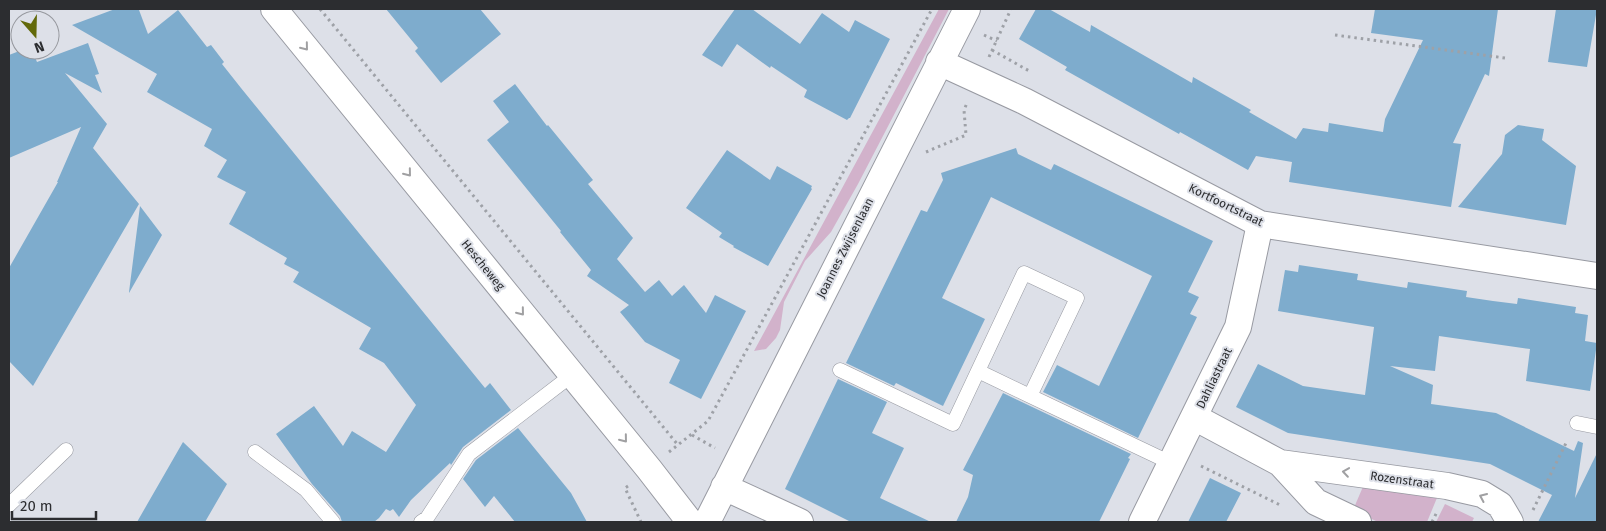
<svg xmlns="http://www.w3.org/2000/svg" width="1606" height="531" viewBox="0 0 1606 531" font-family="'Fira Sans',sans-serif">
<rect width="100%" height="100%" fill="#dde0e8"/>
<path fill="#d2b2cb" d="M939 9H949L858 184 831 232 805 261 784 302 780 330 776 338 766 349 754 351Z
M1365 482 1439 493 1427 522H1378L1353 510Z
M1445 504 1474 518 1472 522H1436Z"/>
<path fill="#7eaccd" d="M115 9 139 10 148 34 178 10 207 47 211 45 224 62 222 64 241 88 485 388 490 383 511 410 463 447 451 465 450 463 411 500 399 517 393 509 390 511 386 509 379 518 374 522H342L340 516 312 484 276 434 314 406 343 446 352 431 386 452 416 405 384 363 359 349 371 328 293 282 299 272 284 264 287 258 229 224 246 192 217 177 227 160 204 146 212 129 147 92 157 74 72 25Z
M386 9H480L501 34 441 83 415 51 418 48Z
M735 9H752L800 44 822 13 849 32 855 20 890 39 850 118H849L847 120 804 97 807 90 771 66 770 68 737 44 722 67 702 55Z
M1036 9H1049L1090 32 1091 25 1192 83 1193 77 1251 110 1249 112 1296 139 1303 128 1328 132 1329 123 1383 132 1385 119 1423 40 1371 33 1375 9H1498L1489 76 1485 74 1453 143 1461 144 1451 207 1289 182 1292 162 1256 156 1248 170 1180 132 1179 134 1065 70 1067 67 1019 39Z
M1556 9H1597L1587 67 1548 62Z
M88 43 99 74 95 75 102 93 65 73 107 124 93 148 139 204 33 386 9 361V268L58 182H57L81 127 9 158V55L22 50H32L37 62Z
M515 84 547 126 548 125 593 180 588 184 633 238 617 259 645 292 659 280 672 296 684 285 706 313 715 295 746 311 701 399 669 383 680 360 645 342 620 312 629 305 587 276 591 270 560 232 561 231 487 140 509 122 493 101Z
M1518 125 1544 129 1542 140 1576 166 1566 225 1458 207 1502 154 1505 135Z
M1016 148 1018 154 1051 170 1054 164 1213 241 1188 292 1199 297 1190 314 1197 317 1138 438 1043 392 1057 365 1099 386 1152 276 991 197 942 298 985 319 943 406 896 383 894 386 846 363 921 210 927 212 943 180 941 173Z
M727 150 770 180 777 166 812 186 811 188 812 189 768 266 733 247 734 246 719 237 722 233 686 208Z
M140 206 162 235 129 293V292Z
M1299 265 1358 274 1357 280 1407 288 1408 282 1467 291 1466 297 1493 301 1517 304 1518 298 1576 307 1575 313 1588 315 1585 341 1597 343 1590 391 1526 381 1530 349 1439 336 1435 371 1390 366 1433 385 1431 404 1496 413 1574 451 1578 441 1583 443 1575 498 1597 453V522H1538L1552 495 1490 464 1288 433 1236 407 1258 364 1303 386 1365 395 1374 327 1278 311 1285 270 1298 272Z
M838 379 887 402 872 433 904 448 880 498 931 522H851L785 489Z
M1003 393 1131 454 1128 458 1130 459 1099 522H956L968 497 973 475 963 470Z
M518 428 571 493 587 522H515L494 496 485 507 463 479 476 460Z
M183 442 227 484 205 522H137Z
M1210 478 1241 493 1226 522H1188Z"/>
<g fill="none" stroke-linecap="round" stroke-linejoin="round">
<g stroke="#989aa2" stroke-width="15">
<path id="lane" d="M840 370 953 424 1024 273 1077 298 1030 396 1171 463
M978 371 1030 396
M1577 423 1597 427
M255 452 306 490 333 522
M9 505 66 450
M421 522 427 518 469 454 572 375"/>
</g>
<g stroke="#989aa2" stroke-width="28">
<path id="street" d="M274 9 649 469 690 522
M939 62 1024 101 1260 224 1597 276
M1194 417 1280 463
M724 487 800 522
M707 522 967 9
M1142 522 1238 327 1260 224
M1358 522 1316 502 1280 463 1447 486 1482 494 1500 505 1510 522"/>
</g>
<path stroke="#9ea1a7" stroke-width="3" stroke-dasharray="2.5 4" stroke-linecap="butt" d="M320 9 678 445
M984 35 997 41
M1335 35 1505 58
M992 50 1031 72
M989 57 1011 9
M926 152 966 135 964 110 967 103
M692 435 715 448
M669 452 708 421 932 9
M1201 466 1280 505
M628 486 625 488 641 522
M1533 510 1567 441
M1432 522 1437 512"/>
<use href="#lane" stroke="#fff" stroke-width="14"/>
<use href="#street" stroke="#fff" stroke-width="26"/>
</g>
<defs><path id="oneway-chevron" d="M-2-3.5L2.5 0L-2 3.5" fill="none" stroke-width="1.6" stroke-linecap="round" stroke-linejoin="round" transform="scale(1.25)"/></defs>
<g stroke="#a0a0a2">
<use href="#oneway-chevron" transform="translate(305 47) rotate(51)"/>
<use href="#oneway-chevron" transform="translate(408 173) rotate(51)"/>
<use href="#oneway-chevron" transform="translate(521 312) rotate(51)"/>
<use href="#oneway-chevron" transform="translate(624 439) rotate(51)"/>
<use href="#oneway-chevron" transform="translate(1346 472) rotate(-172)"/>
<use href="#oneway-chevron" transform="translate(1483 497) rotate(-156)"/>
</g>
<g text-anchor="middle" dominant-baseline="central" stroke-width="4" stroke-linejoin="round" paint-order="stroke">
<g font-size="12" fill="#2c2d30" stroke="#dde0e8">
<text transform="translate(1226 205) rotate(26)">Kortfoortstraat</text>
<text transform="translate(845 248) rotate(-63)">Joannes Zwijsenlaan</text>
<text transform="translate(483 265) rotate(51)">Hescheweg</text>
<text transform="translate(1214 378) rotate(-64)">Dahliastraat</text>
<text transform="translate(1402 480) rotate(8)">Rozenstraat</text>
</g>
</g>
<rect width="1606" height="531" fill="none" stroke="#2c2d30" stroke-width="20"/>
<g transform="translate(35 35) rotate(160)"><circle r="24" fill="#dde0e8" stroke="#96989e"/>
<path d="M0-4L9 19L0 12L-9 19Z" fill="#62690a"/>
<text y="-8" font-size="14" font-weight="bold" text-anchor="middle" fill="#2c2d30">N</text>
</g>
<path d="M12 511v8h84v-8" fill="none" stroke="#2c2d30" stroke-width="2.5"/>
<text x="20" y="511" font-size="15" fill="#2c2d30" stroke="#dde0e8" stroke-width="4" paint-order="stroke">20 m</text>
</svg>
